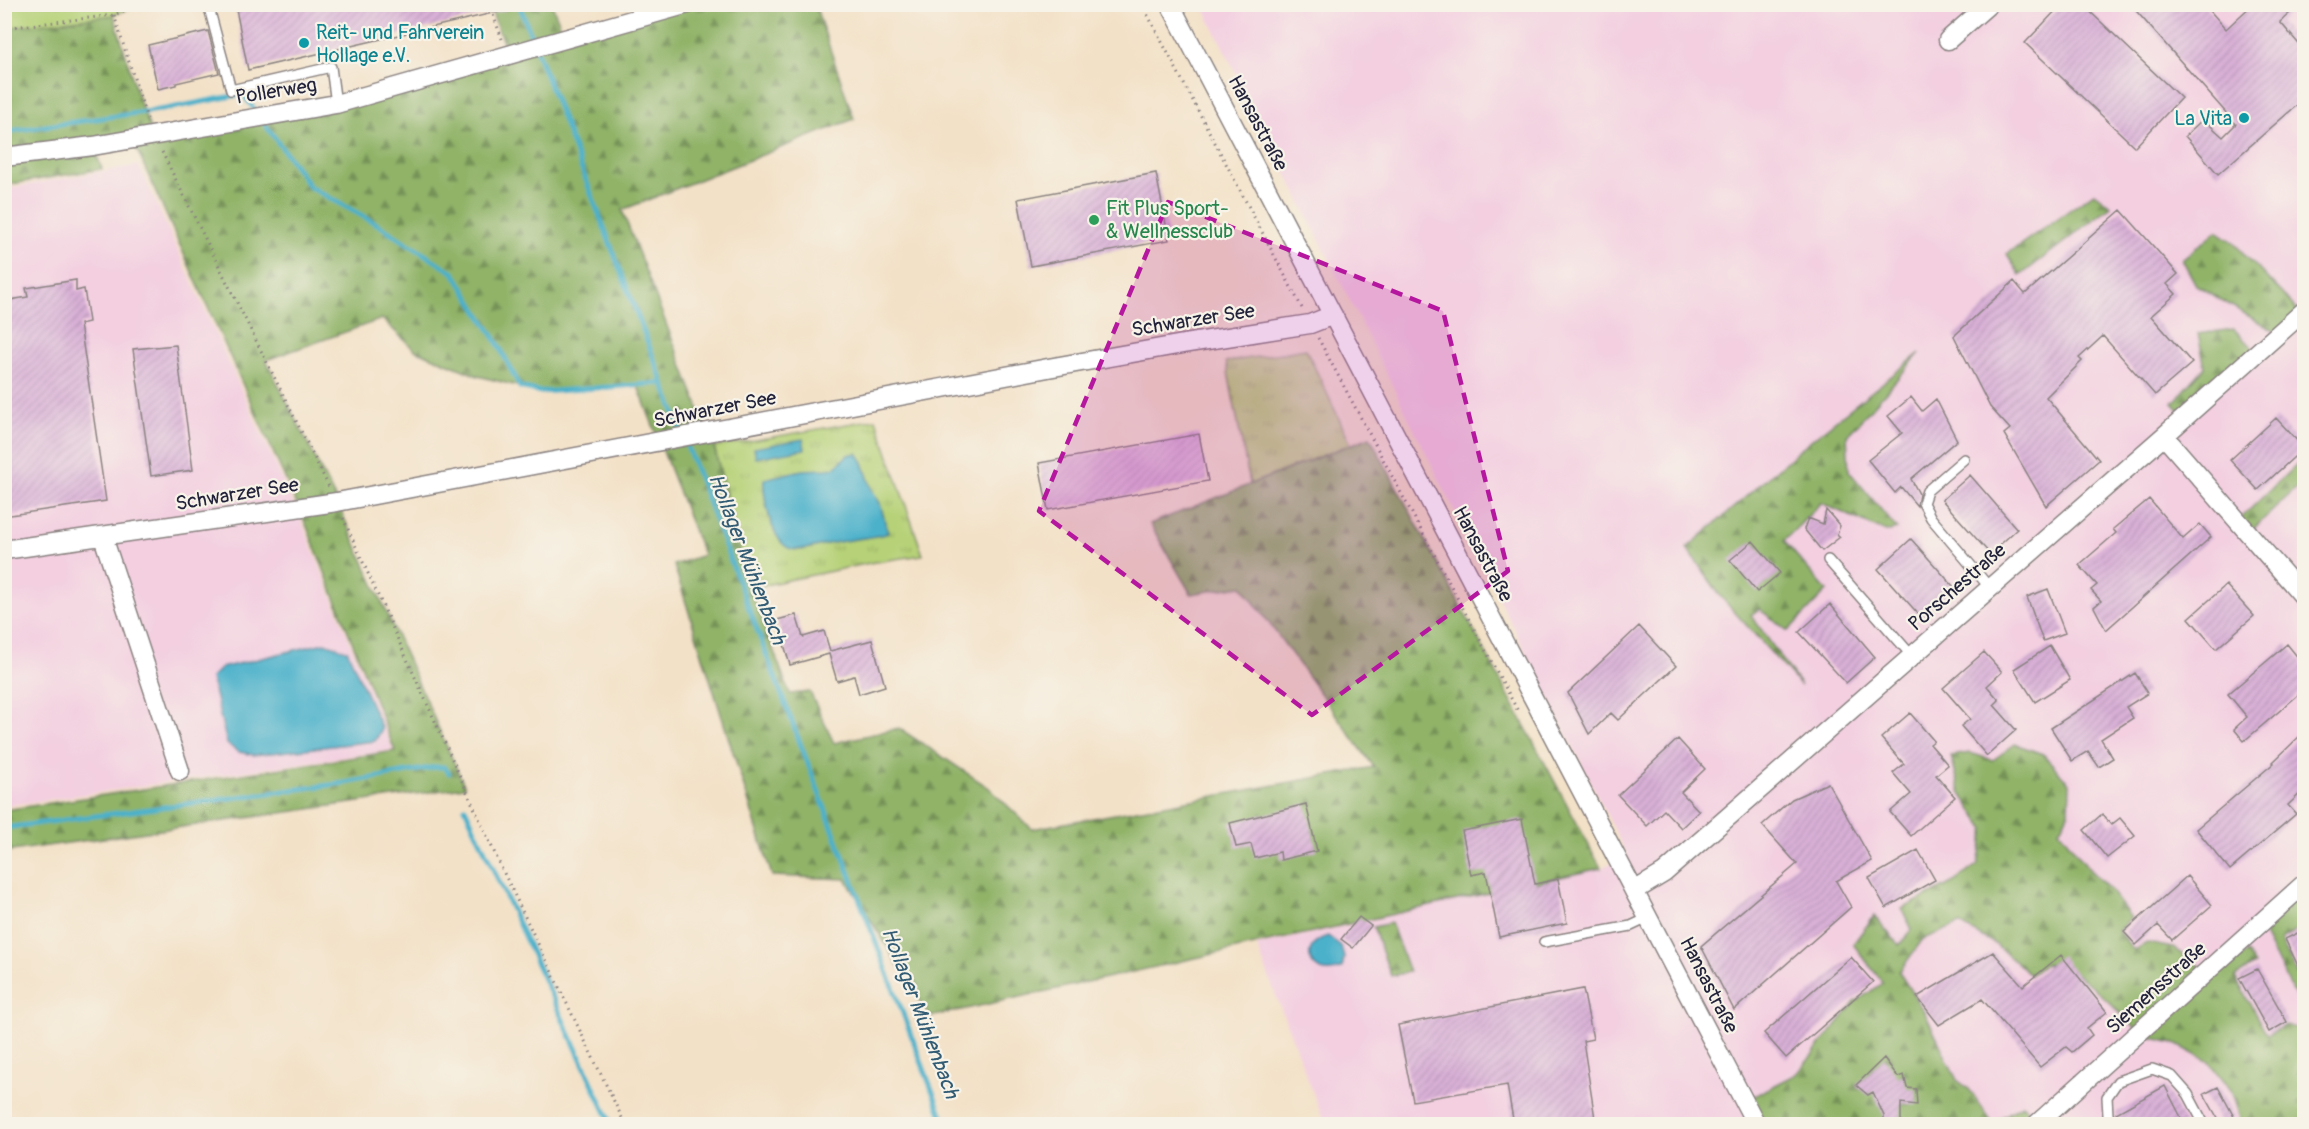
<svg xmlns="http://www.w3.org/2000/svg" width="2309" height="1129" viewBox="0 0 2309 1129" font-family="Pangolin,sans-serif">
<defs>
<pattern id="grass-tufts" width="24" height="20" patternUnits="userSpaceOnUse" patternTransform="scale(1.5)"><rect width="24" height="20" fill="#b6d177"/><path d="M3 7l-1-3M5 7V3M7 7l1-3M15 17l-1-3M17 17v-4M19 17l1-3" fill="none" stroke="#9cb368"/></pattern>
<pattern id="forest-firs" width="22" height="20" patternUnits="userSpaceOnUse" patternTransform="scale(1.5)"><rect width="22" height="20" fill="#90b368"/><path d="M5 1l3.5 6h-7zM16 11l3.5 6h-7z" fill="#759157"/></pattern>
<pattern id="building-hatch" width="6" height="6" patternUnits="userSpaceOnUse" patternTransform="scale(1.5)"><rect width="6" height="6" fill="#d9b0d7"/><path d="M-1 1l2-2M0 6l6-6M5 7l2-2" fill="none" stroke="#ba97b9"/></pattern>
</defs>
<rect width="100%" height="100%" fill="#f7f3e8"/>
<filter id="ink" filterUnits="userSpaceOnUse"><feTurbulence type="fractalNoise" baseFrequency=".0167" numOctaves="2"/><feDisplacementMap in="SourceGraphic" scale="12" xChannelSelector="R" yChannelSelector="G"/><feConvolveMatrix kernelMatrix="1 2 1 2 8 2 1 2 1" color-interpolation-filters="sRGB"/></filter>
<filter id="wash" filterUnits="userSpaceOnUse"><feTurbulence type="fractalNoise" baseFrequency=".008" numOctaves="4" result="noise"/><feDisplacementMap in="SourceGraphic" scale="24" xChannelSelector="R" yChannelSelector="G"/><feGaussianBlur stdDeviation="1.35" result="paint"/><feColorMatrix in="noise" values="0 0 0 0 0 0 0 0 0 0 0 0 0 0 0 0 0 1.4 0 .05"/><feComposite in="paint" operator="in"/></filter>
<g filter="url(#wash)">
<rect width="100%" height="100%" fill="#f3e1c7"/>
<path fill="#f3cfe0" d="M1202 5H2304V1124H1325L1257 946 1601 868 1627 855Z
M139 165 304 527 393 750 5 806 4 189Z"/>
<path fill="url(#grass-tufts)" stroke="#6c7a59" stroke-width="1.5" d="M1306 349 1351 444 1250 484 1226 362Z
M876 419 923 555 875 562 750 588 714 447Z"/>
<path fill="url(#forest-firs)" stroke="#596a52" stroke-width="1.5" d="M489 5H552L566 39 688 5H815L854 119 622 210 714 447 750 588 790 694 810 692 834 743 899 728 988 787 1032 829 1374 767 1242 586 1191 594 1150 524 1370 437 1601 868 930 1017 846 879 772 876 674 565 703 555 637 384 541 392 478 376 415 350 382 319 266 360 337 502 465 787 5 852V810L395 751 307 527 132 139 93 146 102 169 5 185V28L114 15 137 94 152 134 336 104 508 56Z
M2094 193 2111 206 2020 276 2007 254Z
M2217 231 2232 241 2301 314 2279 334 2196 285 2182 259Z
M2234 329 2257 353 2186 417 2173 403 2205 367 2198 334Z
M1920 353 1847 436 1849 471 1897 529 1886 532 1821 503 1784 541 1827 591 1788 631 1759 609 1751 615 1801 686 1721 597 1687 548 1811 440Z
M2304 457V481L2249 533 2238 521Z
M2015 744 2043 754 2070 784 2069 813 2059 830 2090 870 2111 891 2131 918 2118 931 2134 950 2147 943 2173 948 2214 976 2247 952 2255 965 2235 977 2267 1035 2286 1025 2304 1030V1121L2293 1124H2242L2231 1090 2208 1061 2174 1043 2144 1036 2093 987 2068 968 2045 964 2030 975 1995 944 1960 924 1923 939 1899 972 1926 1015 1957 1080 1969 1089 1993 1123 2022 1105 2039 1122 2037 1124H1756L1744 1101 1797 1074 1855 1002 1883 983 1853 944 1874 916 1899 945 1912 930 1902 909 1954 882 1978 864 1985 829 1961 794 1951 756 1970 753 1993 760Z
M2288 899 2304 908V926L2281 940 2304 990V1013L2259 925Z
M1391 923 1409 972 1391 976 1373 927Z"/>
<path fill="#b6d177" stroke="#6c7a59" stroke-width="1.5" d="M4 5 5 4 139 5 114 15 5 28Z"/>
<path fill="#4bb1ca" stroke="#366a82" stroke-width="1.5" d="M803 439 805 449 756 458 754 448Z
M857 453 863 462 872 490 880 503 888 533 882 535C865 538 848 540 832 543 819 545 803 552 791 549 771 543 763 495 764 479L802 470 828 469 834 468 848 455Z
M324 643 347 650 382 729 375 741 254 755 239 752 227 744 211 678 221 668Z
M1328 936 1341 946 1344 958 1342 968C1311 982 1295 945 1328 936Z"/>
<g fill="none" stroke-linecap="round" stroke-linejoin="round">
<path stroke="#4bb1ca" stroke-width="5" d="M519 4 945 1124
M262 120 310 187 377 224 454 273 497 342 520 387 541 392 663 383
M4 132 166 109 243 94 257 113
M465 808 611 1124
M4 828 345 783 436 767H444L449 773"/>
</g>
<g id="blocks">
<path fill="url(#building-hatch)" d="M235 4H506V10L248 70Z
M2062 4H2082L2181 98 2135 147 2025 43Z
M2130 4H2204L2226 29 2253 4H2300L2280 22 2304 50V99L2218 174 2185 136 2203 119 2223 137 2236 124Z
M208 31 219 73 176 83V85L158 89 148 45Z
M1156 173 1169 240 1031 266 1018 199Z
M2121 210 2178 274 2167 284 2176 294 2151 316 2192 363 2155 395 2103 336 2079 358 2082 361 2046 397 2099 460 2046 506 2004 434 2010 429 1990 407 1954 336 2014 281 2025 294Z
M76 280V291L84 289 89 322 80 324 106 501 4 516V301L28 297 26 288Z
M176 345 193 470 151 476 133 349Z
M1911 397 1922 411 1936 399 1957 440 1911 479 1919 494 1917 506 1901 487 1895 493 1868 460 1902 433 1888 416Z
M2276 418 2304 448 2258 490 2230 460Z
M1199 434 1208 481 1048 510 1039 463Z
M1970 475 2017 529 1990 554 1942 500Z
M2149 499 2183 539 2200 524 2211 537 2106 630 2094 607 2101 601 2091 590 2097 585 2079 565 2116 533 2113 529Z
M1826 510 1840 526 1837 534 1840 537 1822 551 1804 529 1808 518 1823 524Z
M1911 539 1954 587 1921 617 1878 569Z
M1753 541 1780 573 1757 592 1730 560Z
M2226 585 2254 616 2216 649 2189 618Z
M2048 589 2065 633 2043 641 2027 597Z
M1830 604 1875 657 1846 683 1799 632Z
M796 615 803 637 824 631 830 651 872 640 885 686 859 694 854 676 837 681 829 654 790 665 777 620Z
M1639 626 1676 666 1618 720 1611 713 1589 734 1568 693Z
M2287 644 2304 665V690L2244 741 2234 729 2247 717 2228 694Z
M2050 646 2070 680 2035 702 2014 669Z
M1984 652 2002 672 1987 686 1999 700 1994 705 2016 730 1987 756 1961 726 1970 719 1943 688Z
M2135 673 2148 693 2126 707 2133 718 2101 739 2113 758 2099 767 2088 751 2072 761 2051 728Z
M1910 713 1934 741 1930 744 1948 765 1936 775 1955 797 1911 836 1890 812 1911 794 1893 773 1904 764 1881 738Z
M2304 732V790L2288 805 2296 814 2230 870 2196 829 2274 763 2273 762Z
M1678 739 1705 769 1681 792 1699 811 1681 828 1664 810 1647 826 1618 795Z
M1828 783 1872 861 1836 881 1851 907 1734 1010 1701 946 1797 864 1762 825 1792 799Z
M1306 804 1317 851 1281 860 1280 852 1255 858 1251 844 1236 847 1230 823Z
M2102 814 2111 825 2120 818 2135 836 2107 858 2084 830Z
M1522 819 1535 884 1558 879 1567 923 1499 937 1486 872 1471 875 1462 831Z
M1918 850 1935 880 1886 908 1869 878Z
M2187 876 2212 905 2172 940 2158 925 2136 945 2124 932Z
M1359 917 1371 926 1353 948 1341 939Z
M2304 930V978L2285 939Z
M1993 952 2023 986 2061 955 2107 1012 2087 1028 2092 1035 2072 1052 2066 1047 2040 1067 1982 999 1939 1025 1917 997Z
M1851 957 1873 982 1786 1058 1764 1033Z
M2257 969 2287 1022 2269 1032 2239 978Z
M1583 989 1593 1039 1583 1041 1596 1125H1514L1507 1085 1413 1101 1398 1025Z
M1884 1058 1898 1077 1904 1075 1907 1088 1916 1089 1917 1105 1901 1103V1122L1884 1124V1116L1873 1092 1868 1095 1856 1085Z
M2165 1086 2185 1125H2122L2116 1113Z
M2218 1087 2234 1117 2221 1124 2204 1094Z"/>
</g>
</g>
<g filter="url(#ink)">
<use href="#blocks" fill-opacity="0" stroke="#8a8281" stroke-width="1.5"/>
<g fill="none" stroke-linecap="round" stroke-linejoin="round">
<g stroke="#8a8281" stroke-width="12">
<path id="lane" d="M208 4 231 90 331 67 336 104
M1964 459 1927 491 1923 503 1931 518 1990 588
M1828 560 1912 656
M1544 942 1631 926 1648 918
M2113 1124 2108 1115 2107 1097 2118 1081 2152 1069 2172 1076 2188 1094 2204 1124"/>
</g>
<g stroke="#8a8281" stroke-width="21">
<path id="street" d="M1170 4 1756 1124
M1948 40 1989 4
M4 157 93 146 336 104 688 4
M2164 436 2304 597
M103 537 180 771
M4 550 337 502 1048 368 1183 344 1310 324 1333 315
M1634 891 1664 873 2164 436 2304 311
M2037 1124 2304 884"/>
</g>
<path stroke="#8a8281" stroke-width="3" stroke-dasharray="1.5 4.5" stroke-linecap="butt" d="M489 4 502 39
M1142 4 1302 308
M114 15 147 119
M4 28 114 15 139 4
M162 152 329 487
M1318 338 1519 713
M343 518 501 867 625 1124"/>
<use href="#lane" stroke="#fff" stroke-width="9"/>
<use href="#street" stroke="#fff" stroke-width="18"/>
</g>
</g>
<path fill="#b5179e" fill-opacity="0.2" stroke="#b5179e" stroke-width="4.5" stroke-dasharray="12 8" stroke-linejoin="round" d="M1168 202 1443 311 1508 571 1312 715 1039 511Z"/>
<g fill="#0f9aa8" stroke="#f7f3e8" stroke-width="2">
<circle cx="304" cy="43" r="6"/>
<circle cx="2244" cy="118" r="6"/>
</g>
<circle fill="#2e9e5b" stroke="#f7f3e8" stroke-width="2" cx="1094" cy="220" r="6"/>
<g text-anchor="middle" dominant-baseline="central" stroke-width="4.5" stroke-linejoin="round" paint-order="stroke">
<g font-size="20" fill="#0d838f" stroke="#f7f3e8" text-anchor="start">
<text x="316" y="32">Reit- und Fahrverein<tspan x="316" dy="23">Hollage e.V.</tspan></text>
<text x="2232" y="118" text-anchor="end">La Vita</text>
</g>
<g font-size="20" fill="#22223b" stroke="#f7f3e8">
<text transform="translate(276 91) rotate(-9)">Pollerweg</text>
<text transform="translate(1258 123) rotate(62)">Hansastraße</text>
<text transform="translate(1193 320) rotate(-9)">Schwarzer See</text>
<text transform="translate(715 409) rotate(-11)">Schwarzer See</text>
<text transform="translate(237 494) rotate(-9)">Schwarzer See</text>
<text transform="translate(1483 554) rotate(62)">Hansastraße</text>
<text transform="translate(1957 587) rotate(-41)">Porschestraße</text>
<text transform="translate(1709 985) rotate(63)">Hansastraße</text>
<text transform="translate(2156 988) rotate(-42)">Siemensstraße</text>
</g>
<g font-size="20" fill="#27864d" stroke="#f7f3e8" text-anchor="start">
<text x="1106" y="208">Fit Plus Sport-<tspan x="1106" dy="23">&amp; Wellnessclub</tspan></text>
</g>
<g font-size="21" font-style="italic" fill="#325b74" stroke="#f7f3e8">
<text transform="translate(747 559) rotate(69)">Hollager Mühlenbach</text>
<text transform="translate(920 1013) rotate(69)">Hollager Mühlenbach</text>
</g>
</g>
<rect width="2309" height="1129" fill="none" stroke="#f7f3e8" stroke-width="24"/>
</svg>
